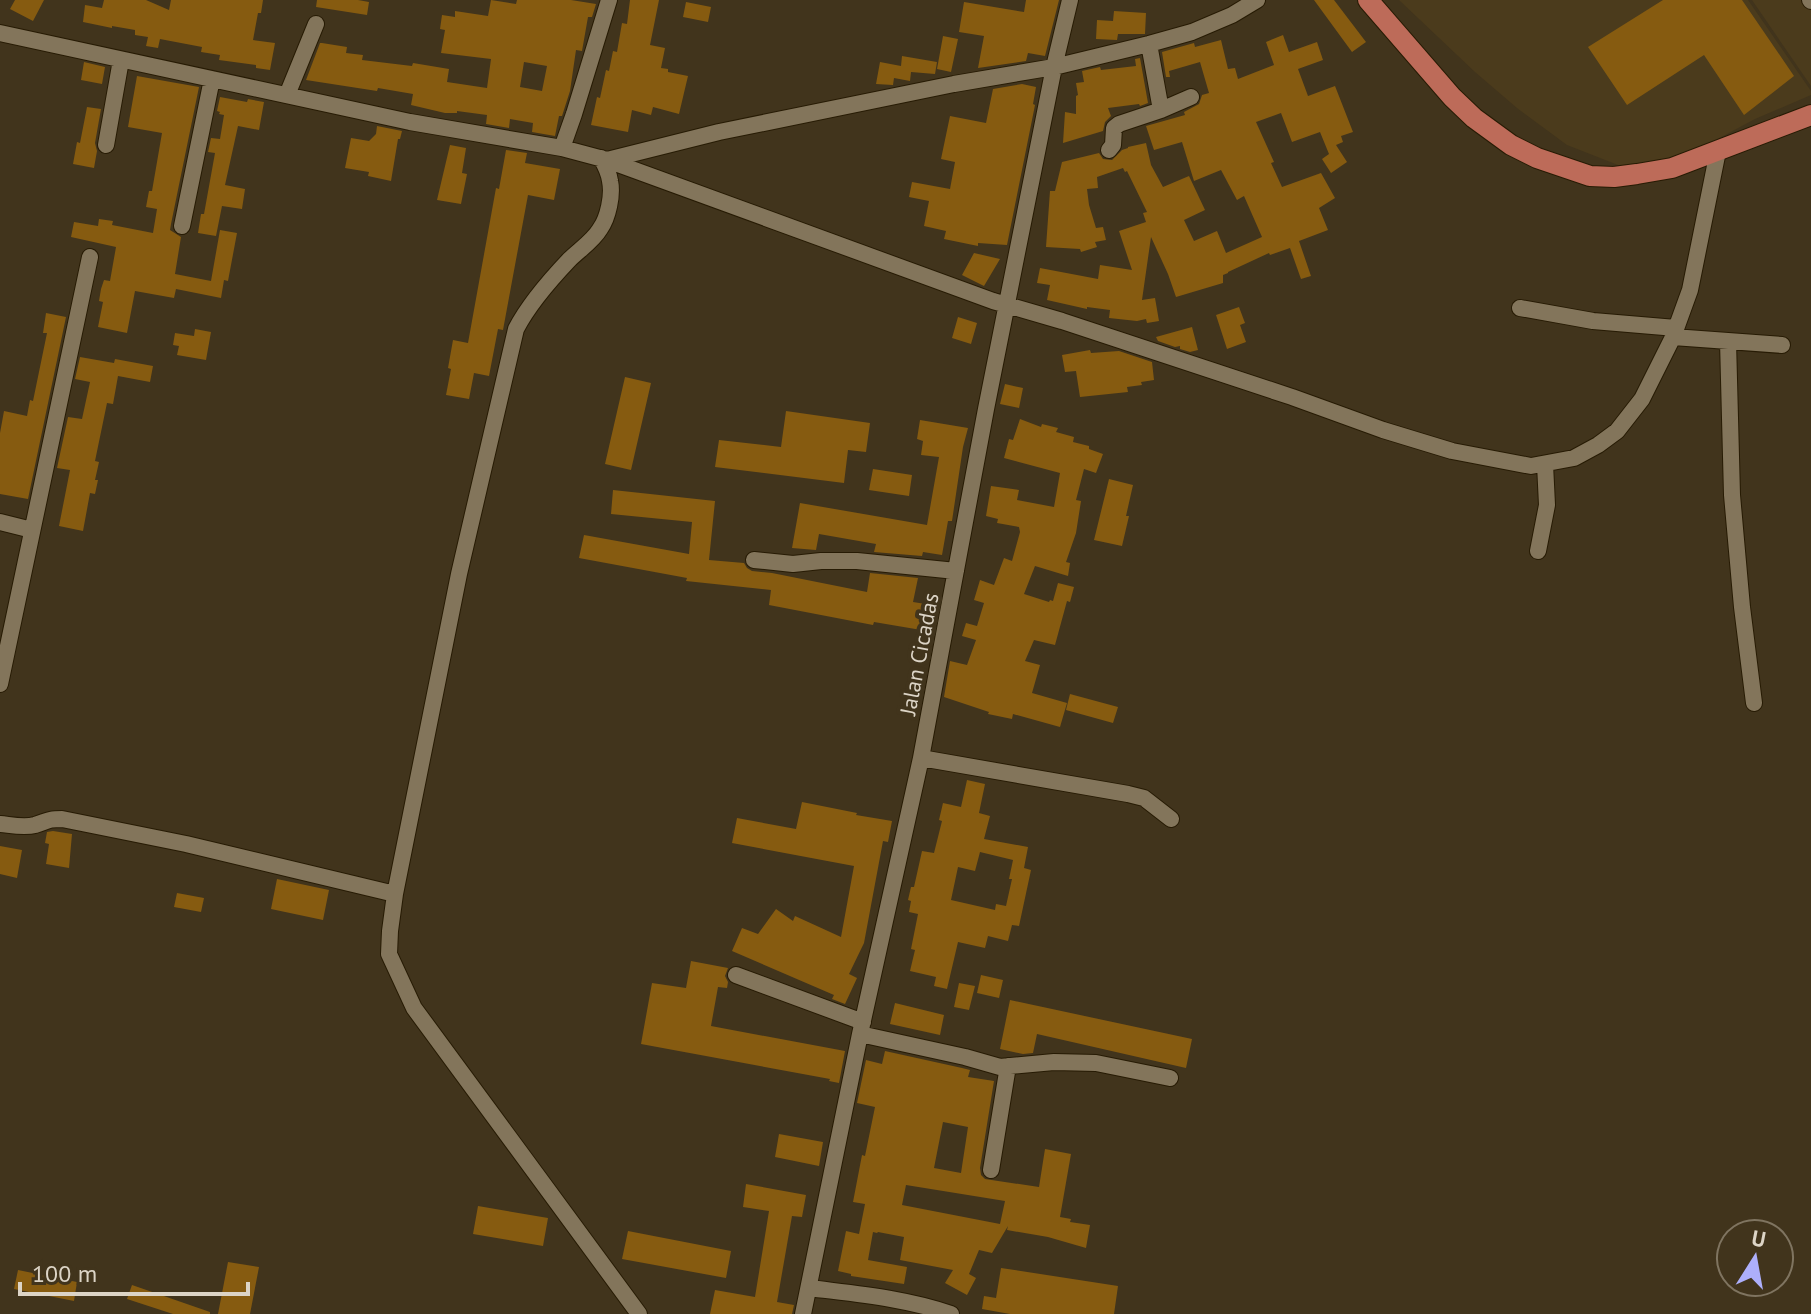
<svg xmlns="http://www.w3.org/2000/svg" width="1811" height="1314" viewBox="0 0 1811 1314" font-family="'PT Sans',sans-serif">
<rect width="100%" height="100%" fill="#41341c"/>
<path fill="#4b3b1c" d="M1399 0H1748L1811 91V95L1755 119 1708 144 1657 165H1618L1567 145 1517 108 1475 72Z
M1752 0H1811V86Z"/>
<path fill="#865b10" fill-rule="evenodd" d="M15 0H44L33 21 10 9Z
M104 0H146L169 10 171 0H263L261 13H258L253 40 275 43 270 70 256 68V65L219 60 220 55 201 52 202 47 160 39 158 48 146 46 148 37 135 35V30L112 26V28L83 22 85 5 102 8Z
M317 0H358L369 2 367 15 316 7Z
M491 0 516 4 517 0H571L596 4 592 17H588L582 51 576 50 570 91 562 116H559L555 136 532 132 533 123 510 119 509 128 486 124 487 115 457 111V113H445L411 105 413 94 378 88 377 91 306 80 320 43H322L347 47 346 53 363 55 362 60 412 66 413 63 449 69 447 82 487 88 491 59 441 53 445 30 440 29 442 15 455 17V11L488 16ZM524 62 547 66 542 91 520 87Z
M630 0H659L650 45 665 48 661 68 668 69V72L688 76 679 114 653 107 651 115 632 110 628 132 591 125 597 97 600 98 606 70 609 71 613 51 617 52 622 23 627 24Z
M1026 0H1059L1045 56 1028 53 1026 61 978 68 984 36 959 32 964 2 1024 12Z
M1314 0H1334L1366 42 1352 52Z
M1663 0H1742L1794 76 1744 115 1704 55 1627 105 1588 47Z
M686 2 711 7 708 22 683 17Z
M1114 11 1146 13 1145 34H1118L1117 40 1096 39 1097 20 1113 21Z
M1283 35 1289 52 1317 42 1323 60 1298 69 1308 96 1335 86 1353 132 1341 136 1343 142 1336 145 1347 162 1331 173 1322 159 1329 154 1320 132 1292 142 1281 113 1256 122 1274 162 1271 163 1282 187 1321 173 1335 198 1319 208 1328 230 1299 241 1311 276 1301 279 1290 248 1270 255 1269 253 1228 272V273L1223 275V283L1176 297 1168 274 1151 237 1142 300 1155 298 1159 321 1147 323 1146 319 1137 321 1109 318 1110 310 1087 307V309L1047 300 1050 285 1037 283 1040 268 1098 279 1100 265 1132 270 1119 231 1146 222 1143 213 1147 212 1127 171 1125 172 1123 168 1097 177 1098 188 1087 189 1089 205 1096 228 1103 227 1106 240 1095 242 1097 247 1081 252 1080 249 1046 247 1050 191H1055L1062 162 1099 153 1103 159 1112 160 1122 150 1128 148V147L1146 143 1151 165 1163 187 1189 176 1205 210 1184 220 1194 241 1217 231 1226 253 1262 237 1244 196 1237 200 1221 170 1194 181 1182 142 1154 150 1146 126 1185 115 1184 112 1199 104 1202 95 1209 93 1200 62 1169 71 1170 77H1166L1162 52 1194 43 1195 47 1221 40 1228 69 1235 68 1238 79 1274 65 1266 42Z
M943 36 958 39 951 72 937 69Z
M902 56 937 62 935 74 911 72 910 81 894 78 893 85 876 84 880 62 901 66Z
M1140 58 1148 103 1140 106 1139 104 1108 108 1111 116 1105 122 1103 131 1063 143 1065 112 1076 114V96L1078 95 1076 83 1084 82 1082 71 1100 67 1101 70 1136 66 1135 59Z
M84 62 105 67 102 84 81 80Z
M137 76 199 87 171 224 170 230 181 237 175 274 211 281 220 230 237 233 228 281 224 280 221 298 176 289 174 298 135 291 127 333 98 327 103 302 99 301 101 289 104 280 110 281 116 247 71 237 74 222 98 226 99 219 113 221 112 225 153 233 157 209 146 207 149 191H152L162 133 128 127Z
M1022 84 1036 87 1033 104 1035 105 1007 245 978 243V246L944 239 946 231 924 226 929 201 909 197 912 182 950 189 955 162 941 159 950 116 986 123 993 89Z
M220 97 247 102 248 99 264 102 259 130 238 126 225 185 245 189 242 209 222 206 216 236 198 233 201 214H204L215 153 208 152 211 138 220 139 224 115 219 114 220 112 217 111Z
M87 107 101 109 95 143 97 151 94 168 73 164 77 142 80 143Z
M377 126 402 131 400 139H398L391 181 368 176 369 172 345 168 351 138 369 141 376 134Z
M450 145 466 148 462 173 467 174 461 204 437 200Z
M506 150 527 153 525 163 560 169 554 200 528 195 503 330 498 329 489 376 474 373 469 399 446 395 451 369 448 368 453 340 468 343 496 188 499 189Z
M974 253 1000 259 984 286 962 275Z
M1239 307 1245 323 1240 325 1246 342 1227 349 1216 315Z
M46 313 66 317 28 499 0 494V433L4 411 27 416 30 400 33 401 47 333H43Z
M958 317 977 323 971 344 952 338Z
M1192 327 1198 350 1190 352 1180 349V346L1175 347 1158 341 1156 337Z
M195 329 211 332 206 360 177 355 179 346 173 345 175 333 194 336Z
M1090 350 1091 353 1119 351 1152 362 1154 380 1141 382 1142 385 1127 387 1128 392 1080 397 1076 371 1065 372 1062 355Z
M80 357 114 363 115 359 153 366 150 382 118 376 113 404 107 403 95 461 99 462 95 480H98L95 494 90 493 83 531 59 526 70 470 57 468 68 417 82 419 90 382 75 379Z
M625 377 651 383 631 470 605 464Z
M1005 384 1023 388 1019 408 1000 404Z
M786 411 870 423 866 452 848 450 844 483 715 467 719 440 781 447Z
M1020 419 1041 427 1042 424 1058 428 1056 432 1074 437 1073 442 1089 446V449L1103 454 1096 473 1084 469 1076 500 1081 501 1076 533 1066 562 1070 563 1068 576 1035 566 1024 594 1049 602 1050 600 1053 601 1058 583 1074 587 1070 602 1067 601 1055 645 1034 640 1025 661 1040 665 1032 693 1067 703 1060 727 1013 714 1012 719 988 714 989 712 944 697 950 661 967 665 976 640 962 636 966 623 977 626 984 603 974 600 980 580 994 585 1004 558 1012 561 1020 532 1019 527 997 523 998 519 986 516 991 486 1019 490 1017 500 1054 507 1060 473 1004 458 1009 439 1013 440Z
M920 420 968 428 963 447 952 521H948L942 555 923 552 922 556 874 552 876 544 819 534 816 550 792 548 800 503 927 525 939 457 921 455 923 441 917 439Z
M873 469 912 475 909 496 869 490Z
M1109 479 1133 485 1126 516H1129L1122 546 1094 540Z
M613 490 715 501 709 560 744 563 747 568 752 571 772 573 867 592 870 573 918 578 913 602 938 606 933 632 874 622 873 625 769 605 771 590 686 581 687 578 579 558 584 535 689 554 692 522 611 514Z
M1070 694 1118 707 1113 723 1066 710Z
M967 780 985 784 979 813 990 816 984 839 1028 847 1024 868 1031 870 1019 926 1012 925 1008 941 988 936 985 948 958 942 947 989 934 986 936 977 910 971 915 950 911 949 918 914 909 912 911 901 908 900 911 887H914L922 851 934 853 942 821 939 820 943 803 961 807ZM980 852 1013 860 1009 879H1012L1006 906 996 904 995 910 951 900 958 867 975 871Z
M802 802 857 813 856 815 892 821 888 842 883 841 864 943 849 974 857 978 845 1004 832 999 834 995 732 951 742 928 758 934 776 909 793 921 795 916 841 937 854 866 732 843 737 818 796 829Z
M53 831 72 834 69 868 46 864 49 844 45 843 47 832Z
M0 846 22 850 17 878 0 874Z
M277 879 329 890 323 920 271 909Z
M177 893 204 898 201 912 174 907Z
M691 961 728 968 725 976 728 982 727 988 718 987 711 1026 845 1051 839 1083 829 1081 830 1079 641 1044 652 983 686 988Z
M981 975 1003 980 999 998 977 993Z
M959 983 975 986 969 1010 954 1007Z
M1010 1000 1192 1039 1186 1068 1037 1034 1033 1053 1023 1054 1000 1049Z
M895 1003 944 1015 940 1035 890 1024Z
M885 1051 962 1068 970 1070 968 1077 994 1081 980 1168 981 1175 985 1179 1039 1187 1045 1149 1071 1154 1060 1217 1071 1219 1070 1222 1090 1225 1086 1248 1048 1237 1007 1230 1008 1226 992 1253 979 1250 969 1274 976 1278 967 1295 945 1283 953 1270 900 1260 904 1237 878 1232 877 1233 873 1232 868 1260 907 1267 904 1284 851 1276V1274L838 1271 846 1231 859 1234 865 1204 853 1202 862 1155 865 1156 875 1107 857 1103 866 1060 882 1064ZM943 1122 968 1127 961 1173 934 1168ZM906 1185 1005 1201 1000 1224 902 1205Z
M779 1134 823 1142 819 1166 775 1157Z
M746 1184 806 1195 802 1217 792 1216 777 1302 794 1305 792 1314H710L715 1290 755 1297 769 1211 743 1207Z
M478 1206 548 1218 543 1246 473 1234Z
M628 1231 731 1251 726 1278 622 1259Z
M228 1262 259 1267 250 1314H218Z
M1001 1268 1118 1286 1114 1314H1010L982 1309 984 1296 996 1298Z
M18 1270 77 1282 74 1301 14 1289Z
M132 1285 210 1312V1314H173L127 1299Z"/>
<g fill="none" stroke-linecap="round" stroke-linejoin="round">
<g stroke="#271b04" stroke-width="18">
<path id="minor" d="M1810 0 1811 1
M0 33 410 122 562 148 607 160 719 132 954 84 1054 67 1149 44 1192 32 1232 15 1257 0
M1149 44 1161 110
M287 95 316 24
M106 145 121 60
M562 148 574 114 609 0
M1109 150 1113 145 1114 128 1119 124 1161 110 1191 97
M601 158C605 165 609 173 610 181 613 195 608 218 600 229 593 241 579 250 569 260 550 280 529 304 516 329L459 574 395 894 390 931 389 954 414 1008 639 1314
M607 160 993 301 1062 321 1292 397 1383 430 1452 451 1531 466 1574 458 1598 445 1617 431 1642 399 1673 337 1690 290 1718 151
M182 226 212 79
M1520 308 1593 321 1676 328
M1673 337 1782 345
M1728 341 1732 495 1742 607 1754 703
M0 522 32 530
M1538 551 1547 505 1545 464
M754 560 793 564 821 561H857L956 571
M0 684 90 257
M921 758 1128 794 1144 798 1171 819
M0 824C11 825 24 828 35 825 48 821 47 819 62 819L186 844 395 894
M736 975 863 1022
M860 1034 965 1057 1000 1067 1054 1062 1096 1063 1170 1078
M991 1170 1008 1066
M809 1288C856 1294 905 1298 951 1314
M803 1314 860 1034 921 758 986 409 1054 67 1070 0"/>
</g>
<g stroke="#271b04" stroke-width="22">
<path id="major" d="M1368 0 1452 97 1474 118 1511 145 1537 158 1590 176 1614 177 1637 174 1672 168 1811 115"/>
</g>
<use href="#minor" stroke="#83755b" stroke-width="16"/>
<use href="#major" stroke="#bd6b59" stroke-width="20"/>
</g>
<g text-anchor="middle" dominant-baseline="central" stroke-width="8" stroke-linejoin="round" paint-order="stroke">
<g font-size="22" fill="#dcd4c6" stroke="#41341c">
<text transform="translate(919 654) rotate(-79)">Jalan Cicadas</text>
</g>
</g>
<g transform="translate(1755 1258) rotate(11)"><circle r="38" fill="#41341c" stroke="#7f7460" stroke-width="2"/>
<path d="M0-6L14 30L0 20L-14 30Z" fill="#adaffb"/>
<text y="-12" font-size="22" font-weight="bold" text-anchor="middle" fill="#dcd4c6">U</text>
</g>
<path d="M20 1282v12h228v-12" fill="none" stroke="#dcd4c6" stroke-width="4"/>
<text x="32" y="1282" font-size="24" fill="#dcd4c6" stroke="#41341c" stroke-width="6" paint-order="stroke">100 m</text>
</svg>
